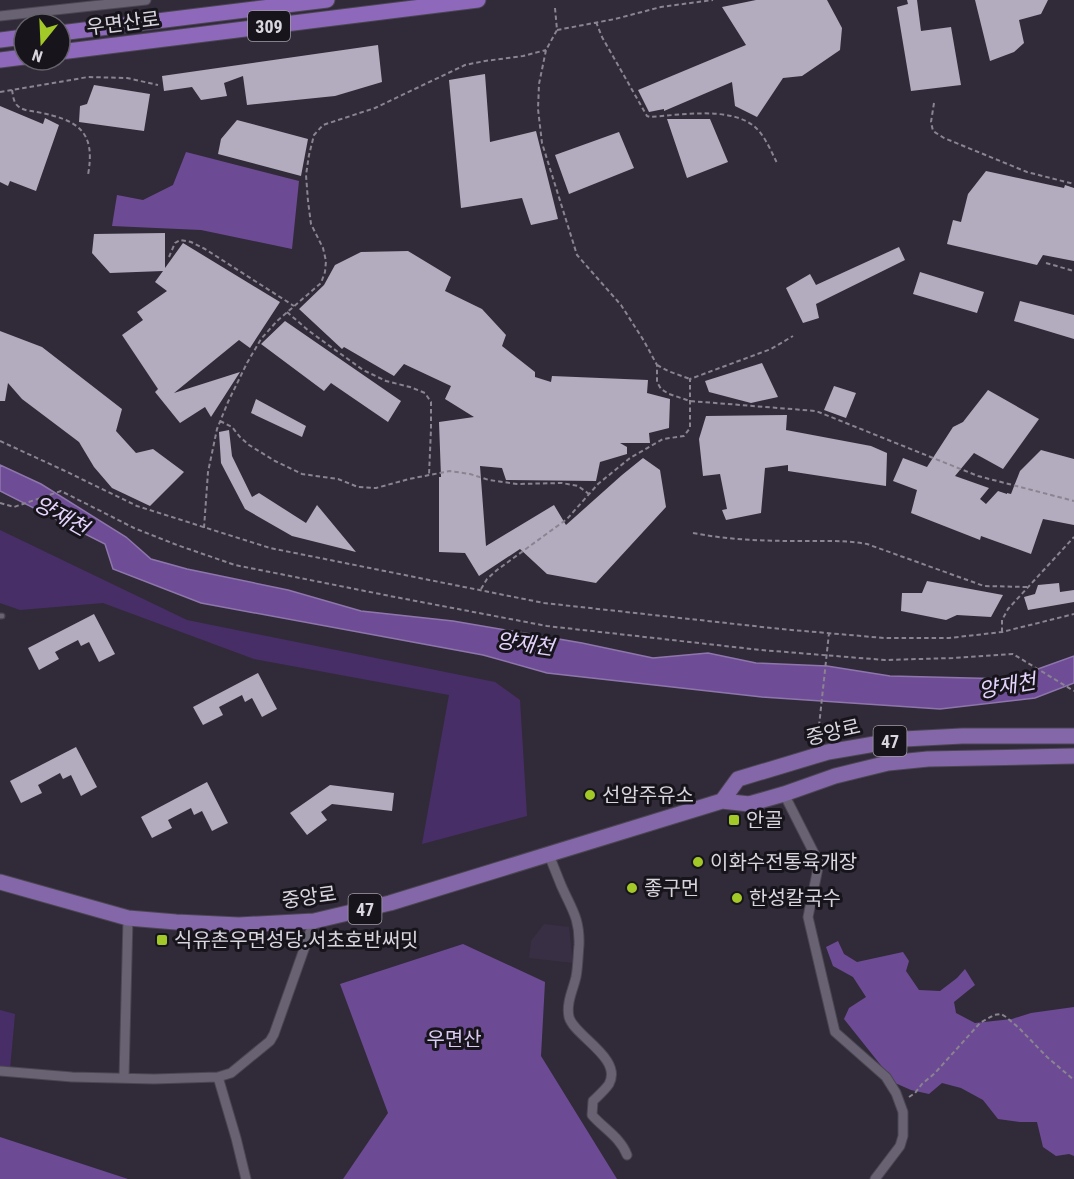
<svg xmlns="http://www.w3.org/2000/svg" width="1074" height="1179" viewBox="0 0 1074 1179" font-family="'Roboto Condensed','Noto Sans KR',sans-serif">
<rect width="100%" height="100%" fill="#312b39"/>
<path fill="#382f44" d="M544 924 569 927 573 963 529 958 531 941Z"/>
<path fill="#482e67" d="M0 530 187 620 495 682 520 700 527 816 422 844 449 695 254 659 103 603 20 610 0 603Z
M0 1010 15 1014 10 1069H0Z"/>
<path fill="#6c4b94" d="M186 152 299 181 292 249 201 230 112 226 117 195 143 200 173 185Z
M838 941 844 954 857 962 903 952 909 961 906 971 919 990 940 991 957 978 965 969 975 985 954 1002 956 1013 975 1023 1012 1019 1031 1013 1074 1007V1156L1069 1154 1056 1156 1043 1147 1037 1122H1020L998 1119 983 1100 961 1088 942 1083 929 1094 911 1090 895 1083 844 1019 849 1008 866 997 853 977 833 966 826 947Z
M463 944 545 982 541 1056 617 1179H343L388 1113 340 984Z
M0 1137 128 1179H0Z"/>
<path fill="#6e4d96" stroke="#8e76ac" stroke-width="1.5" d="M0 465 41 484 126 537 151 559 187 569 288 590 361 611 453 621 582 643 653 658 708 653 756 663 827 666 890 676 1010 679 1074 656V683L1035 698 940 709 762 697 547 673 483 655 201 603 113 569 105 544 0 491Z"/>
<path fill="#b3acbf" d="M756 0H827L842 28 840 50 802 76 783 78 757 117 735 106 732 82 664 111V109L649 112 638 90 746 45 722 7Z
M907 0H917L921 31 951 27 961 85 911 91 897 7 908 4Z
M975 0H1048L1041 14 1019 20 1024 43 1014 52 990 61Z
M378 45 382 82 335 96 247 105 243 76 224 83 227 96 201 100 192 87 164 91 162 76Z
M485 74 490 142 536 131 558 219 531 225 522 198 461 208 449 80Z
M94 85 150 94 144 131 79 122 80 106 87 104Z
M0 106 43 124 45 118 59 125 36 191 10 181 8 186 0 182Z
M667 119H710L728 162 687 178Z
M237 120 308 139 301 176 218 154 221 139Z
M619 132 634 168 569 194 555 155Z
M986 171 1064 188 1065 185 1074 188V261L1043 255 1037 265 947 244 953 220 961 222 968 194Z
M165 233V268L183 243 280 302 250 348 239 340 174 393 240 372 211 417 205 407 180 423 155 392 158 389 122 335 143 320 137 312 167 291 155 282 163 271 110 273 92 253 94 234Z
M899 247 905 260 816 304 819 318 803 323 786 288 810 274 816 285Z
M408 251 451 277 445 291 482 309 506 335 502 346 535 372V377L551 382 552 376 648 380 647 393 670 399 669 428 649 433 650 443H620L627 447V454L600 462 596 481 506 480 502 468 480 466 486 546 554 505 566 525 622 475 643 458 660 470 666 507 596 583 547 574 520 549 479 576 465 553 439 552V477H441L439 422 474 417 445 399 451 386 404 364 394 376 344 347 342 349 299 309 324 285 335 265 361 252Z
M920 272 984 292 977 313 913 294Z
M1020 301 1074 315V339L1014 321Z
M285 321 401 401 388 422 331 383 324 391 261 344Z
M0 331 42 347 122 409 116 431 136 453 153 449 184 472 150 506 112 488 94 467 79 442 22 399 8 383 5 401H0Z
M762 363 778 397 751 403 709 392 705 381Z
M834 386 856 393 846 418 824 410Z
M988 390 1039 419 1003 469 974 453 955 476 989 488 980 499 986 504 998 491 1007 494V493L1011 494 1020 471 1041 450 1074 459V525L1043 519 1031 554 981 536 980 540 911 513 917 490 893 481 903 458 927 467 953 427 963 422Z
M256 399 306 426 302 437 251 413Z
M787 415 786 430 871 446 887 453 886 486 788 471V465L765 468 761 513 726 520 722 510 727 509 720 474 703 476 699 439 706 416Z
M229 430 232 456 252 497 259 493 306 523 317 505 356 552 292 536 245 509 221 463 219 432Z
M927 581 1003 595 991 617 957 615 946 620 901 611 902 593H922Z
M1059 583 1060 592 1074 590V602L1028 610 1024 597 1035 594 1038 585Z
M94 614 115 654 99 662 89 642 81 646 78 640 55 652 59 659 39 670 28 648Z
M258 673 277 709 262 717 252 698 245 702 242 695 219 707 223 715 203 725 193 707Z
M76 747 97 787 81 796 71 775 63 779 60 773 38 785 42 793 21 803 10 781Z
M207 782 228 823 212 831 202 811 194 815 191 808 168 820 172 828 152 838 141 817Z
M330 785 394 793 392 811 332 804 321 812 327 820 307 835 290 813Z"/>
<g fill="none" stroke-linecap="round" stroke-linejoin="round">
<g stroke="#4b4652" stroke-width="7">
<path id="service" d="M0 616H2"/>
</g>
<g stroke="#4b4652" stroke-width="11">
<path id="minor" d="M0 16 146 0
M784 794 819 863 808 917 835 1032 886 1077 896 1093 903 1112V1136L900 1146 875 1179
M549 855C553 865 557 875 561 885 571 908 580 918 579 945 578 955 578 967 576 977 573 990 566 1003 569 1017 574 1036 623 1058 609 1084 605 1090 598 1096 593 1101L592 1115C603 1128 621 1138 627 1155
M0 1071 72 1077 154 1079 218 1077 231 1073 270 1041 274 1034 314 921
M218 1077 236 1138 246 1179
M124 1078 128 918"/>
</g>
<g stroke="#4b4652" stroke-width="17">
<path id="primary" d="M722 801 738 779 828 752 904 739 962 736H1074
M0 882 128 918 176 922 239 925 314 921 390 903 722 801 749 804 784 794 835 776 888 763 928 759 1074 756"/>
</g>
<g stroke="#4b4652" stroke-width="17">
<path id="trunk" d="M60 33 327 0
M0 40 24 37
M60 52 478 0
M0 60 24 57"/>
</g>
<path stroke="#898490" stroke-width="2" stroke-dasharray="4.5 3" stroke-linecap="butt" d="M555 8 557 30 546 50 539 84 538 109 542 143 577 255 621 305 644 341 657 365V382L661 389 669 394 690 401 816 411 978 476 1074 501
M596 22 602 37 647 116 650 117C680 115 731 106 755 127 765 136 771 151 777 163
M557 30 615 19 661 7 713 0
M12 90C13 94 13 100 16 104 20 110 30 111 37 112 78 120 96 131 88 175
M0 92 88 77 127 78 158 85
M934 103 931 122 933 131 944 138 1027 172 1074 184
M169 257 175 243 180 240 191 242 205 249 294 306
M1046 263 1074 271
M287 312 309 331 363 370 386 381 410 387 425 393 431 402V429L429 475
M657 365 668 371 690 379
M220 421 232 427 240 437 249 445 275 461 302 474 338 479 358 487 376 488 409 479 450 471 470 474 489 480 517 484 562 483 578 486 589 494
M0 441 63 470 137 506 270 548 544 603 781 629 884 638H949L1002 632 1074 614
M0 503 14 507 61 491 134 528 177 545 235 565 395 597 547 626 761 650 885 660 953 658 1013 654 1074 691
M204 528 208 472 217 429 228 402 247 363 261 339 277 321 321 283 325 272 326 261 323 248 311 224 308 201 306 175 309 155 314 135 323 125 375 108 465 65 485 61 523 56 546 50
M693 533C729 540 765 541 801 541 823 541 845 540 867 544L984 586 1027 587
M481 589 487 579 497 570 567 519 598 484 630 458 663 439 684 436 690 428V379L771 349 793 336
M1002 632V620L1008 609 1074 537
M819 726 824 741
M909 1097 915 1093 922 1084 935 1073 980 1023 994 1015 1001 1014 1006 1017 1019 1028 1047 1057 1074 1080"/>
<use href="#service" stroke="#686272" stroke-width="4.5"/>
<use href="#minor" stroke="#686272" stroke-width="9"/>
<use href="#primary" stroke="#8467a9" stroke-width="15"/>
<use href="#trunk" stroke="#8e69bb" stroke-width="15"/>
<path stroke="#898490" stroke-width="2" stroke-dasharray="4.5 3" stroke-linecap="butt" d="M819 726 829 633"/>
</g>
<g fill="#a2c928" stroke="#17151b" stroke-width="2">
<circle cx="590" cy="795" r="6"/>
<rect x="728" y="814" width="12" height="12" rx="3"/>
<circle cx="698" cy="862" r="6"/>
<circle cx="632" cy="888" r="6"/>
<circle cx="737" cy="898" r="6"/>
<rect x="156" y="934" width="12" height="12" rx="3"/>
</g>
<g text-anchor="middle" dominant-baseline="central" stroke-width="6" stroke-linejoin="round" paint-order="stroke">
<g fill="#17151b" stroke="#a09ca5" stroke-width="1.5">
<rect x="248" y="11" width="42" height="30" rx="4.5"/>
<rect x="873.5" y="726" width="33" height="30" rx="4.5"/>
<rect x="348.5" y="894" width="33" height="30" rx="4.5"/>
</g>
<g font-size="18" font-weight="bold" fill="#dad6e0">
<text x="269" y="26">309</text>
<text x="890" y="741">47</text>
<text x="365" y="909">47</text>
</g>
<g font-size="20" fill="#dad6e0" stroke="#17151b">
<text transform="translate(123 23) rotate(-7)">우면산로</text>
<text transform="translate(833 732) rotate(-13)">중앙로</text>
<text transform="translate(309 897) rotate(-8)">중앙로</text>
</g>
<g font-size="20" fill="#dad6e0" stroke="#17151b" text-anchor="start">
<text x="602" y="795">선암주유소</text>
<text x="746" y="820">안골</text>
<text x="710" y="862">이화수전통육개장</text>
<text x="644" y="888">좋구먼</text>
<text x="749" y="898">한성칼국수</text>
<text x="174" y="940">식유촌우면성당.서초호반써밋</text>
</g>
<g font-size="20" fill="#dacaf4" stroke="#17151b">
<text x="454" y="1039">우면산</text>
</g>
<g font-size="21" font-style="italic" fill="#e5d4fe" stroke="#17151b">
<text transform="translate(61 516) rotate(29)">양재천</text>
<text transform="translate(525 644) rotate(8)">양재천</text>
<text transform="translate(1007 686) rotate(-10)">양재천</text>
</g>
</g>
<g transform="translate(42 42) rotate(198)"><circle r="28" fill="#17151b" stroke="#65626a" stroke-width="1.5"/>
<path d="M0-4.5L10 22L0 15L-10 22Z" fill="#a2c928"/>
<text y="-9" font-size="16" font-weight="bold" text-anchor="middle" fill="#dad6e0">N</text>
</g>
</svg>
